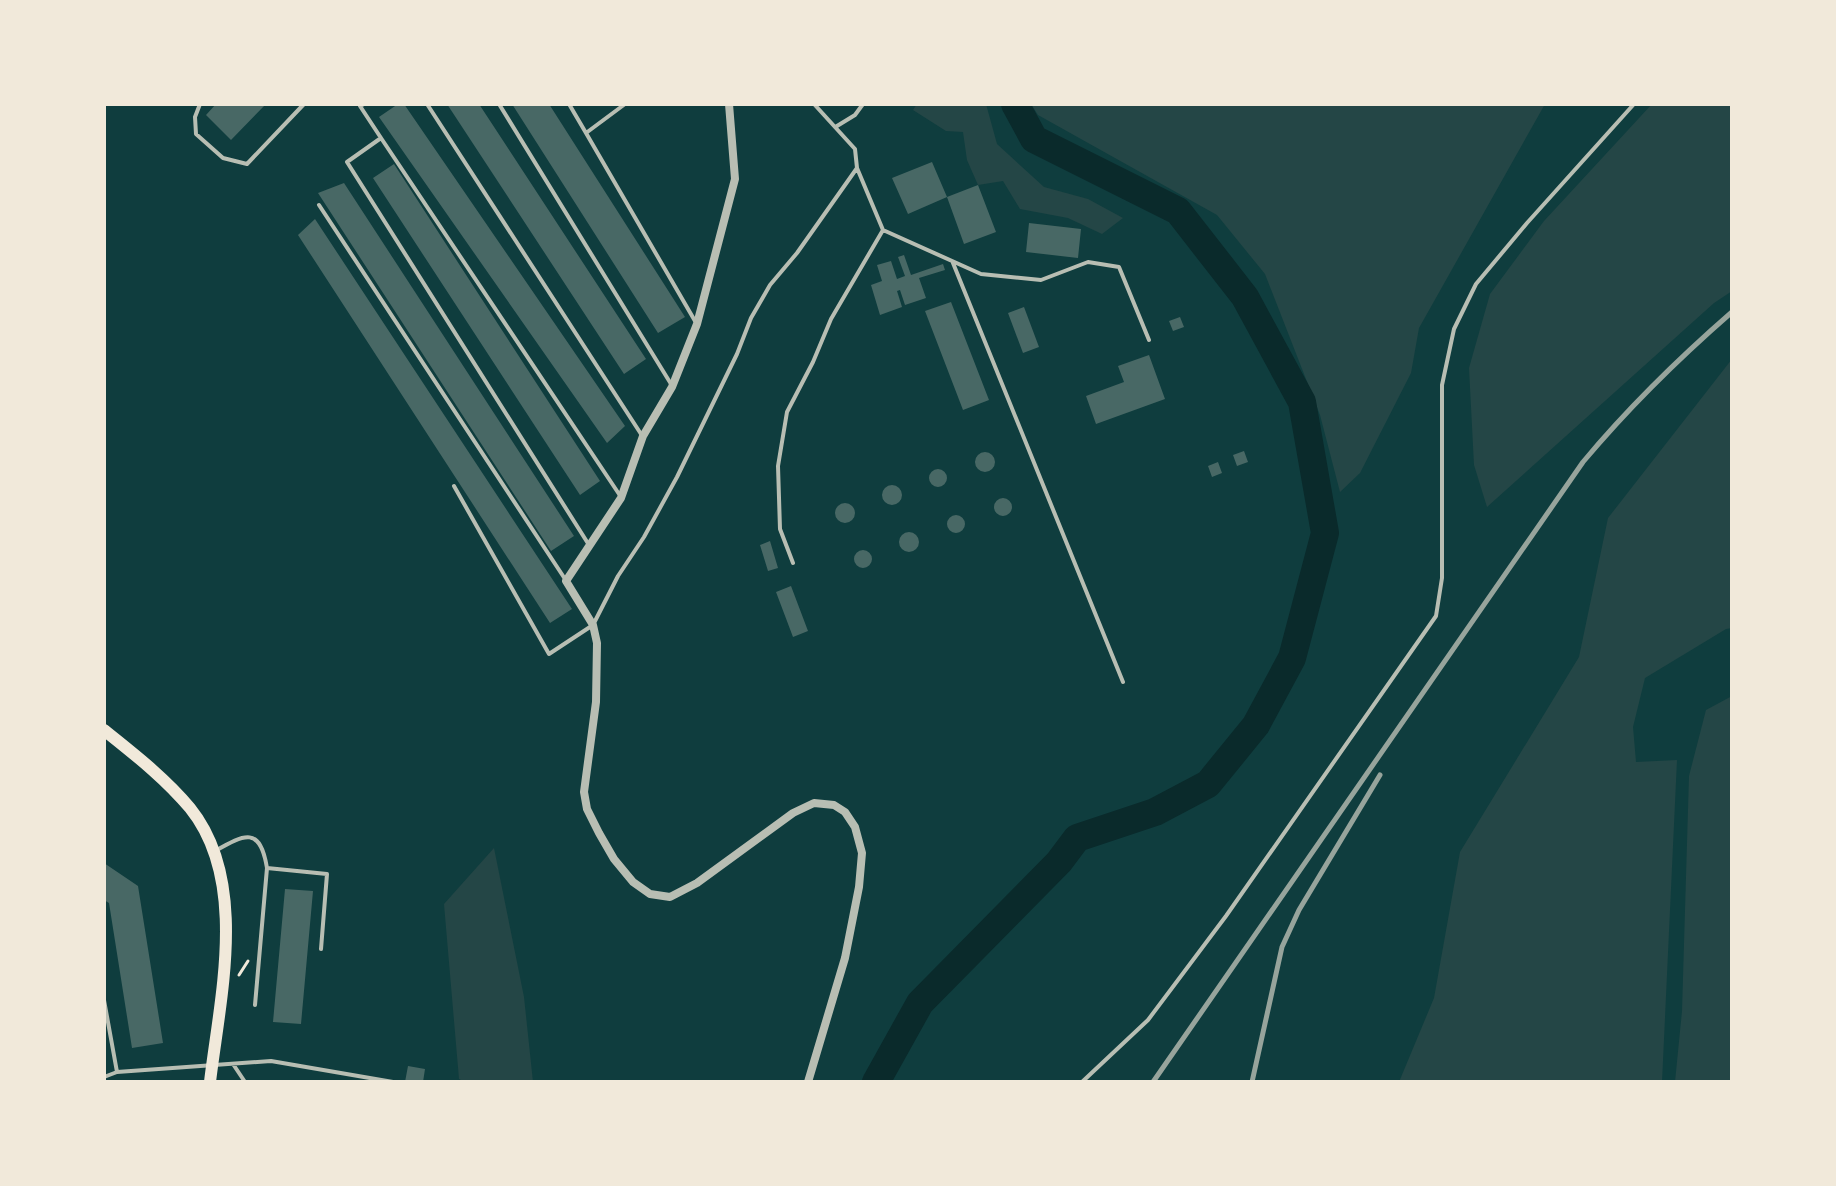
<svg xmlns="http://www.w3.org/2000/svg" width="1836" height="1186" viewBox="0 0 1836 1186" font-family="'Sofia Sans Condensed',sans-serif">
<rect width="100%" height="100%" fill="#0f3d3e"/>
<path fill="#244646" d="M917 104H986L997 144 1044 187 1088 199 1123 218 1102 234 1068 218 1020 209 1003 181 978 185 967 160 963 132 946 131 913 110Z
M1031 104H1545L1419 328 1411 373 1360 473 1340 492 1320 415 1265 274 1217 215 1038 115Z
M1652 104H1732V291L1714 303 1487 507 1474 465 1469 368 1490 294 1544 221Z
M1732 359V628L1726 629 1645 678 1633 727 1636 762 1677 760 1662 1082H1399L1434 998 1460 852 1579 657 1608 518Z
M1732 696V1081L1675 1082 1682 1011 1689 776 1706 710Z
M494 848 524 997 533 1082H465L459 1079 444 904Z"/>
<g fill="none" stroke-linecap="round" stroke-linejoin="round">
<path stroke="#0a2a2b" stroke-width="28" d="M876 1082 920 1003 1059 862 1077 838 1155 812 1208 784 1256 725 1292 658 1325 533 1302 402 1245 297 1178 211 1034 139 1015 104"/>
</g>
<path fill="#486865" d="M216 104H266L231 140 206 115Z
M398 104H404L625 426 607 443 379 117Z
M447 104H479L646 359 624 374Z
M512 104H549L685 317 658 333Z
M932 162 947 197 908 214 892 178Z
M394 164 600 481 580 495 373 178Z
M344 183 574 536 551 551 318 193Z
M978 185 996 232 964 244 947 197Z
M315 219 572 609 550 623 298 235Z
M1029 223 1081 229 1078 258 1026 252Z
M904 255 911 275 943 264 945 270 919 278 926 298 905 305 900 290 897 291 902 307 880 315 871 285 882 281 877 265 891 261 897 279 905 276 898 257Z
M951 302 989 400 963 410 925 311Z
M1024 307 1039 347 1023 353 1008 313Z
M1180 317 1184 327 1173 331 1169 321Z
M1149 355 1165 399 1096 424 1086 396 1124 382 1118 366Z
M1244 451 1248 462 1237 466 1233 455Z
M975 462a10 10 0 1 1 20 0a10 10 0 1 1-20 0Z
M1218 462 1222 473 1212 477 1208 466Z
M929 478a9 9 0 1 1 18 0a9 9 0 1 1-18 0Z
M882 495a10 10 0 1 1 20 0a10 10 0 1 1-20 0Z
M994 507a9 9 0 1 1 18 0a9 9 0 1 1-18 0Z
M835 513a10 10 0 1 1 20 0a10 10 0 1 1-20 0Z
M947 524a9 9 0 1 1 18 0a9 9 0 1 1-18 0Z
M899 542a10 10 0 1 1 20 0a10 10 0 1 1-20 0Z
M770 541 778 568 768 571 760 545Z
M854 559a9 9 0 1 1 18 0a9 9 0 1 1-18 0Z
M791 586 808 631 793 637 776 592Z
M104 863 138 886 163 1043 132 1048 109 903 104 900Z
M285 889 313 891 301 1024 273 1022Z
M408 1066 425 1069 423 1082H405Z"/>
<g fill="none" stroke-linecap="round" stroke-linejoin="round">
<path stroke="#f1e9da" stroke-width="3" d="M239 975 248 961"/>
<path stroke="#b8beb3" stroke-width="4" d="M200 104 195 117 196 134 223 158 247 164 304 104
M364 104 360 106 381 138
M427 104 641 434
M499 104 671 384
M569 104 586 133
M625 104 586 133 695 321
M814 104 855 149 857 168 883 230 981 274 1041 280 1088 262 1119 267 1149 340
M837 126 855 115 863 104
M319 205 565 579
M953 263 1123 682
M454 486 549 654 593 625 618 576 644 537 677 477 737 354 751 318 770 285 797 253 857 168
M589 545 347 162 381 138 621 497
M793 563 780 529 778 466 787 412 813 362 831 319 883 230
M215 851C245 834 260 826 267 868L327 874 321 949
M104 1000 117 1072 271 1061 393 1082
M255 1005 267 868
M233 1064 245 1082
M104 1077 117 1072
M1082 1082 1148 1020 1226 916 1436 616 1442 578V385L1454 329 1476 284 1527 223 1634 104"/>
<path stroke="#b8beb3" stroke-width="8" d="M729 104 735 179 697 324 672 387 643 436 621 498 566 581 593 625 597 643 596 702 584 792 587 809 599 833 614 859 633 882 650 894 670 897 697 883 793 813 814 803 834 805 845 812 855 827 862 853 859 887 845 958 808 1082"/>
<path stroke="#f1e9da" stroke-width="12" d="M104 730C134 754 165 778 190 808 249 881 220 997 210 1082"/>
<path stroke="#97a49c" stroke-width="5" d="M1153 1082 1583 462C1629 407 1678 359 1732 312
M1252 1082 1282 947 1299 910 1380 775"/>
</g>
<rect width="1836" height="1186" fill="none" stroke="#f1e9da" stroke-width="212"/>
</svg>
